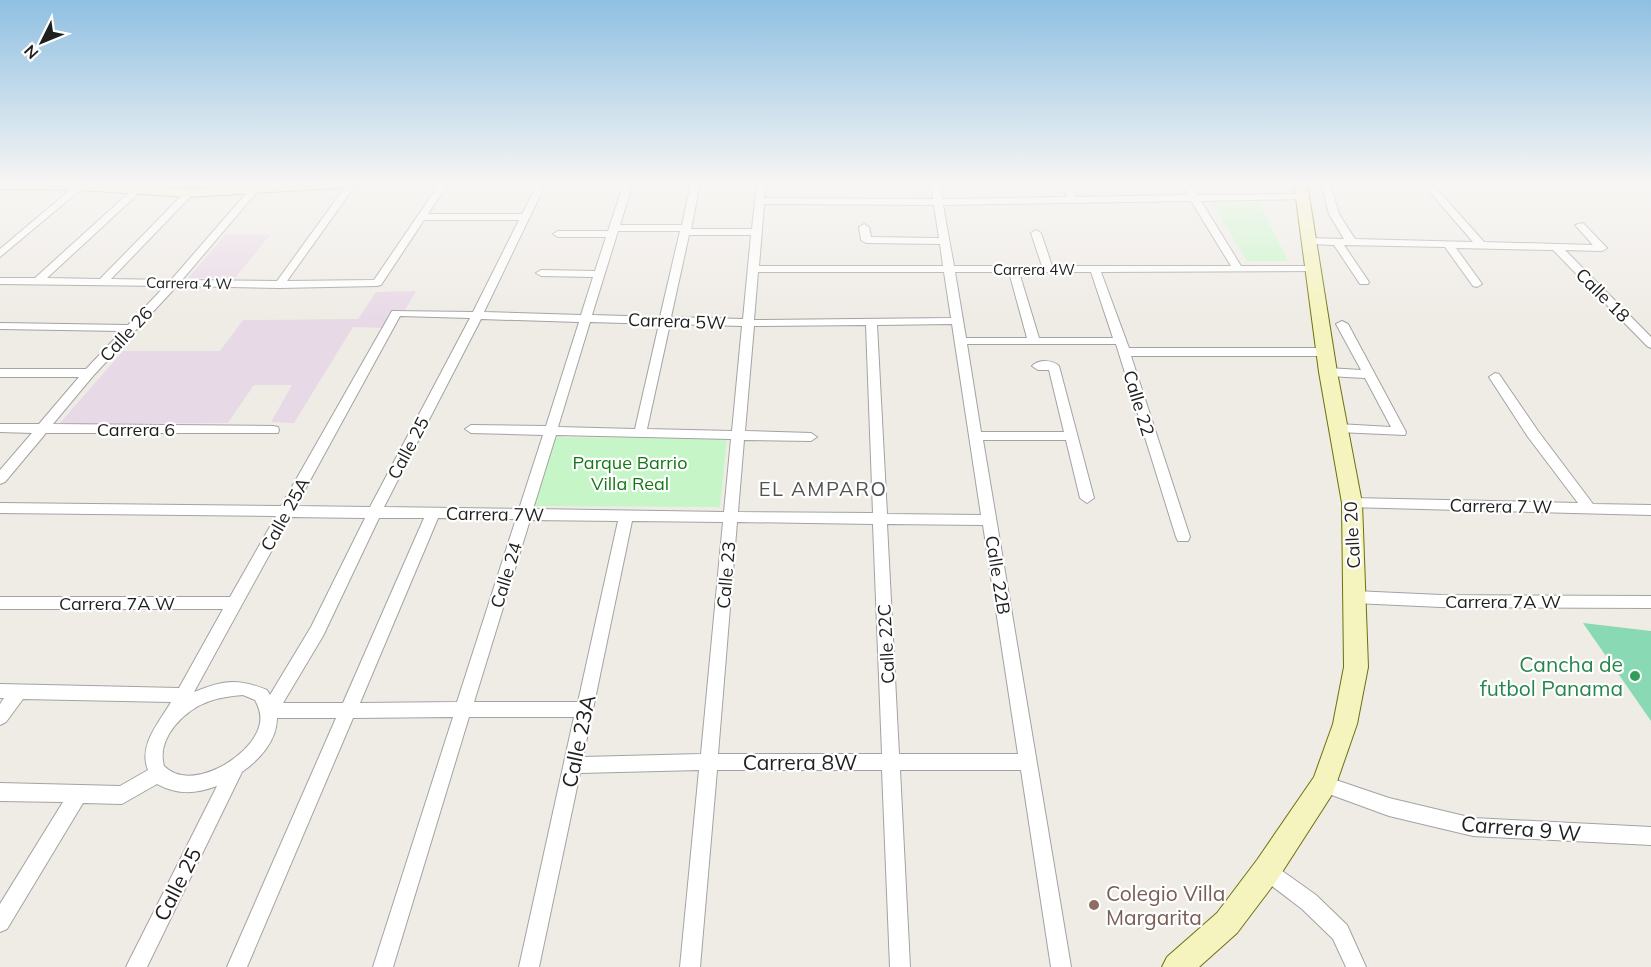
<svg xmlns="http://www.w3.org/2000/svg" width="1651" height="967" viewBox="0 0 1651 967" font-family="Mulish,sans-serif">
<rect width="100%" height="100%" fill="#efece6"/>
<path fill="#efd7d8" d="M164 183H300L162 187Z"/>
<path fill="#e8d9e6" d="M226 234 270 235 235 278H188Z
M416 291 405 310H395L389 313 382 328 353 327 294 423 271 422 292 385H254L228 423 59 424 123 351H220L243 320 358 319 376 292Z"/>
<path fill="#c6f6c7" d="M1211 202H1259L1288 261H1247Z
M555 437 727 439 720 507 533 506Z"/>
<path fill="#89d9b4" d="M1583 623 1651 631V721Z"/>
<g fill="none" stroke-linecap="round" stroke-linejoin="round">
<g stroke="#a3a3a3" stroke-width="2">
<path id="street" d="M348 183H357L287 281 374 280 440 183H449L428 214H522L538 183H546L484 312 581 315 593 277 541 276 536 273 541 270 595 271 606 237H558L553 234 558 231H608L624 183H633L620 225H682L691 183H700L691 229H752L757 183H766L764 198 933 199 931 183H939L942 199 1067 197 1062 183H1070L1076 197 1188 195 1181 183H1189L1197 195 1306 194 1308 196 1303 199 1201 201 1241 266H1315L1319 267V271L1101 272 1129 348H1326L1332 352 1326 356H1131L1190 537 1188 541H1178L1176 537 1116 344H967L981 432H1064L1049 370H1038L1032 366C1039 359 1053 360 1059 366L1094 498 1087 503 1080 498 1066 440H983L1071 967H1051L1021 770H900L910 967H890L882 770H717L700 967H680L699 770 580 773 539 967H519L574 717H469L393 967H373L453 717 353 718 247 967H227L336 718H277C277 741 259 760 242 772L147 967H126L217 786C195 794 178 795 157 784L122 804 83 803 7 929 0 932V904L63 802 0 801V783L120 786 148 770C138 745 159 723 171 702L23 699 6 722 0 725V704L4 698H0V684L179 688 223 609H0V597H230L276 516 0 513V503L281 506 392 311 473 312 519 220H424L381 285 377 286 279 288 177 286 93 376 53 424 273 426 278 427 279 430 278 433H46L5 482 0 484V470L32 433 0 432V424H39L79 377H0V369H86L122 331 0 329V323L128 325 165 286 0 284V278H35L132 190H138V194L47 278 100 279 186 191H192V195L111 279 171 280 250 189 253 188 258 191 256 193 182 280 277 281ZM1191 201 1231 266H1052L1041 233 1036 230 1031 233 1042 266H954L943 205ZM764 204 934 205 939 238 871 237 869 227 864 224 859 227 861 240 866 243 940 244 943 266H759ZM618 231H680L660 317 592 315ZM689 235H751L743 319 671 317ZM758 272H944L951 318 754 320ZM955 272H1009L1027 338H966ZM1019 272H1091L1113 338H1039ZM400 316 470 318 370 507 296 506ZM481 319 579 322 546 426 471 425 465 429 471 433 543 435 519 509 384 507ZM590 322 659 324 635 429 558 427ZM670 324 742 326 732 431 647 429ZM952 324 981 515 887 514 877 325ZM866 325 873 513 738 512 744 440 811 441 817 437 811 433 745 431 754 326ZM556 435 731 439 724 512 533 509ZM290 517 365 518 311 627 270 695 267 690C237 678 224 680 194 692ZM379 518H424L343 703H283L323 636ZM438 518 516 519 457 702 360 703ZM530 520 618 521 578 702H474ZM632 521 723 522 701 754 583 757ZM737 522 873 524 882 754H718ZM887 524 983 525 1018 754H899ZM243 695 255 700C260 709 262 717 259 727 250 758 190 793 164 766 156 738 185 709 210 701 221 697 232 696 243 695Z
M1321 183H1330L1339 214 1355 239 1473 242 1430 192V188H1436L1484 242 1593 245 1575 225 1583 223 1607 248 1602 251 1565 250 1651 337V348L1647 346 1553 250 1456 248 1482 284 1477 287 1473 286 1445 247 1344 245 1369 282 1368 284H1360L1334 245 1309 244 1304 241 1309 238 1344 239 1329 214Z
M77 184 85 186 0 257V249Z
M1342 321 1348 324 1406 432 1405 435 1338 432 1332 428 1338 424 1391 427 1365 378 1328 376 1322 372 1328 368 1361 370 1336 324Z
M1495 373 1499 374 1538 431 1593 504 1651 505V515L1347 507 1345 503 1347 499 1352 498 1578 503 1528 437 1489 377Z
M1354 591 1441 595 1651 596V608L1441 607 1354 603 1349 601 1346 597 1349 593Z
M1324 776 1389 798 1473 818 1651 827V845L1473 836 1389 816 1318 790 1315 784 1318 778Z
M1267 860 1316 895 1347 925 1366 967H1346L1333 939 1302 909 1260 877 1257 870 1260 863Z"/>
</g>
<g stroke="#6d710c" stroke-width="2">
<path id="secondary" d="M0 183H92L189 189 291 183H360L353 187 189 197 80 190 0 189Z
M1294 183H1307L1337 372 1362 503 1368 667 1357 724 1333 793 1277 880 1237 933 1199 967H1162L1167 957 1217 913 1257 860 1314 777 1333 724 1344 667 1342 503 1319 372Z"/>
</g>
<use href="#street" fill="#fff" fill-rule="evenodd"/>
<use href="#secondary" fill="#f6f4be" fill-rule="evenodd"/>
</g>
<linearGradient id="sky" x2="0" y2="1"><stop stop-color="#8fc0e2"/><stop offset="0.58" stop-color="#f8f6f4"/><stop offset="1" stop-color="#f8f6f4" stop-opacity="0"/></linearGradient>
<rect width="1651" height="318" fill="url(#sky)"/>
<circle fill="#2e9e5b" stroke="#fff" stroke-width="2" cx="1635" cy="676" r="6"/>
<circle fill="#8d6e63" stroke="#fff" stroke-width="2" cx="1094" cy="905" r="6"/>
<g text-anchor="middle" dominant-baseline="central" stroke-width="4.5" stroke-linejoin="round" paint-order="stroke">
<g font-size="15" fill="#1f1f1f" stroke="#fff">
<text x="1034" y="269">Carrera 4W</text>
<text transform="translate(189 283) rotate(1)">Carrera 4 W</text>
</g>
<g font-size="18" fill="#1f1f1f" stroke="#fff">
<text transform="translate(1603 295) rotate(45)">Calle 18</text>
<text transform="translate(677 321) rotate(2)">Carrera 5W</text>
<text transform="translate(126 334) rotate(-47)">Calle 26</text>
<text transform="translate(1139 403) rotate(73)">Calle 22</text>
<text x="136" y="429">Carrera 6</text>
<text transform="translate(408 448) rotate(-62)">Calle 25</text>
<text transform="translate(1501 506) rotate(1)">Carrera 7 W</text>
<text transform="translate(285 514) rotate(-61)">Calle 25A</text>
<text transform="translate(495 514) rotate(1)">Carrera 7W</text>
<text transform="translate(1352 535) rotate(-93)">Calle 20</text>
<text transform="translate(506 575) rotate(-73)">Calle 24</text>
<text transform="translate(726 575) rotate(-85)">Calle 23</text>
<text transform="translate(998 575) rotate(81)">Calle 22B</text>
<text x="1503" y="601">Carrera 7A W</text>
<text x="117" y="603">Carrera 7A W</text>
<text transform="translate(886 644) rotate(-93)">Calle 22C</text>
</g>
<g font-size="18" fill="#137814" stroke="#fff">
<text x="630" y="462">Parque Barrio<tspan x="630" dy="21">Villa Real</tspan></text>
</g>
<g font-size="20" letter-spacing="1.5" fill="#525252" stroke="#fff">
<text x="823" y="488">EL AMPARO</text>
</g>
<g font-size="21" fill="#27864d" stroke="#fff" text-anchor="end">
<text x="1623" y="664">Cancha de<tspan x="1623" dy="24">futbol Panama</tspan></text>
</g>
<g font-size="21" fill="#1f1f1f" stroke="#fff">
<text transform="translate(578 741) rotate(-78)">Calle 23A</text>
<text x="800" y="762">Carrera 8W</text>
<text transform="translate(1521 828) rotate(5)">Carrera 9 W</text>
<text transform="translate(177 884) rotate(-63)">Calle 25</text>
</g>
<g font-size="21" fill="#785e54" stroke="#fff" text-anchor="start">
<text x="1106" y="893">Colegio Villa<tspan x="1106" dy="24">Margarita</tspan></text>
</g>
</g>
<g transform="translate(42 42) rotate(227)" stroke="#ffffff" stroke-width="4.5" paint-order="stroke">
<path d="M0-4.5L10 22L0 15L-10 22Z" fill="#1f1f1f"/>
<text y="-9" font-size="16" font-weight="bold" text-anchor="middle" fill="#1f1f1f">N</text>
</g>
</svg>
